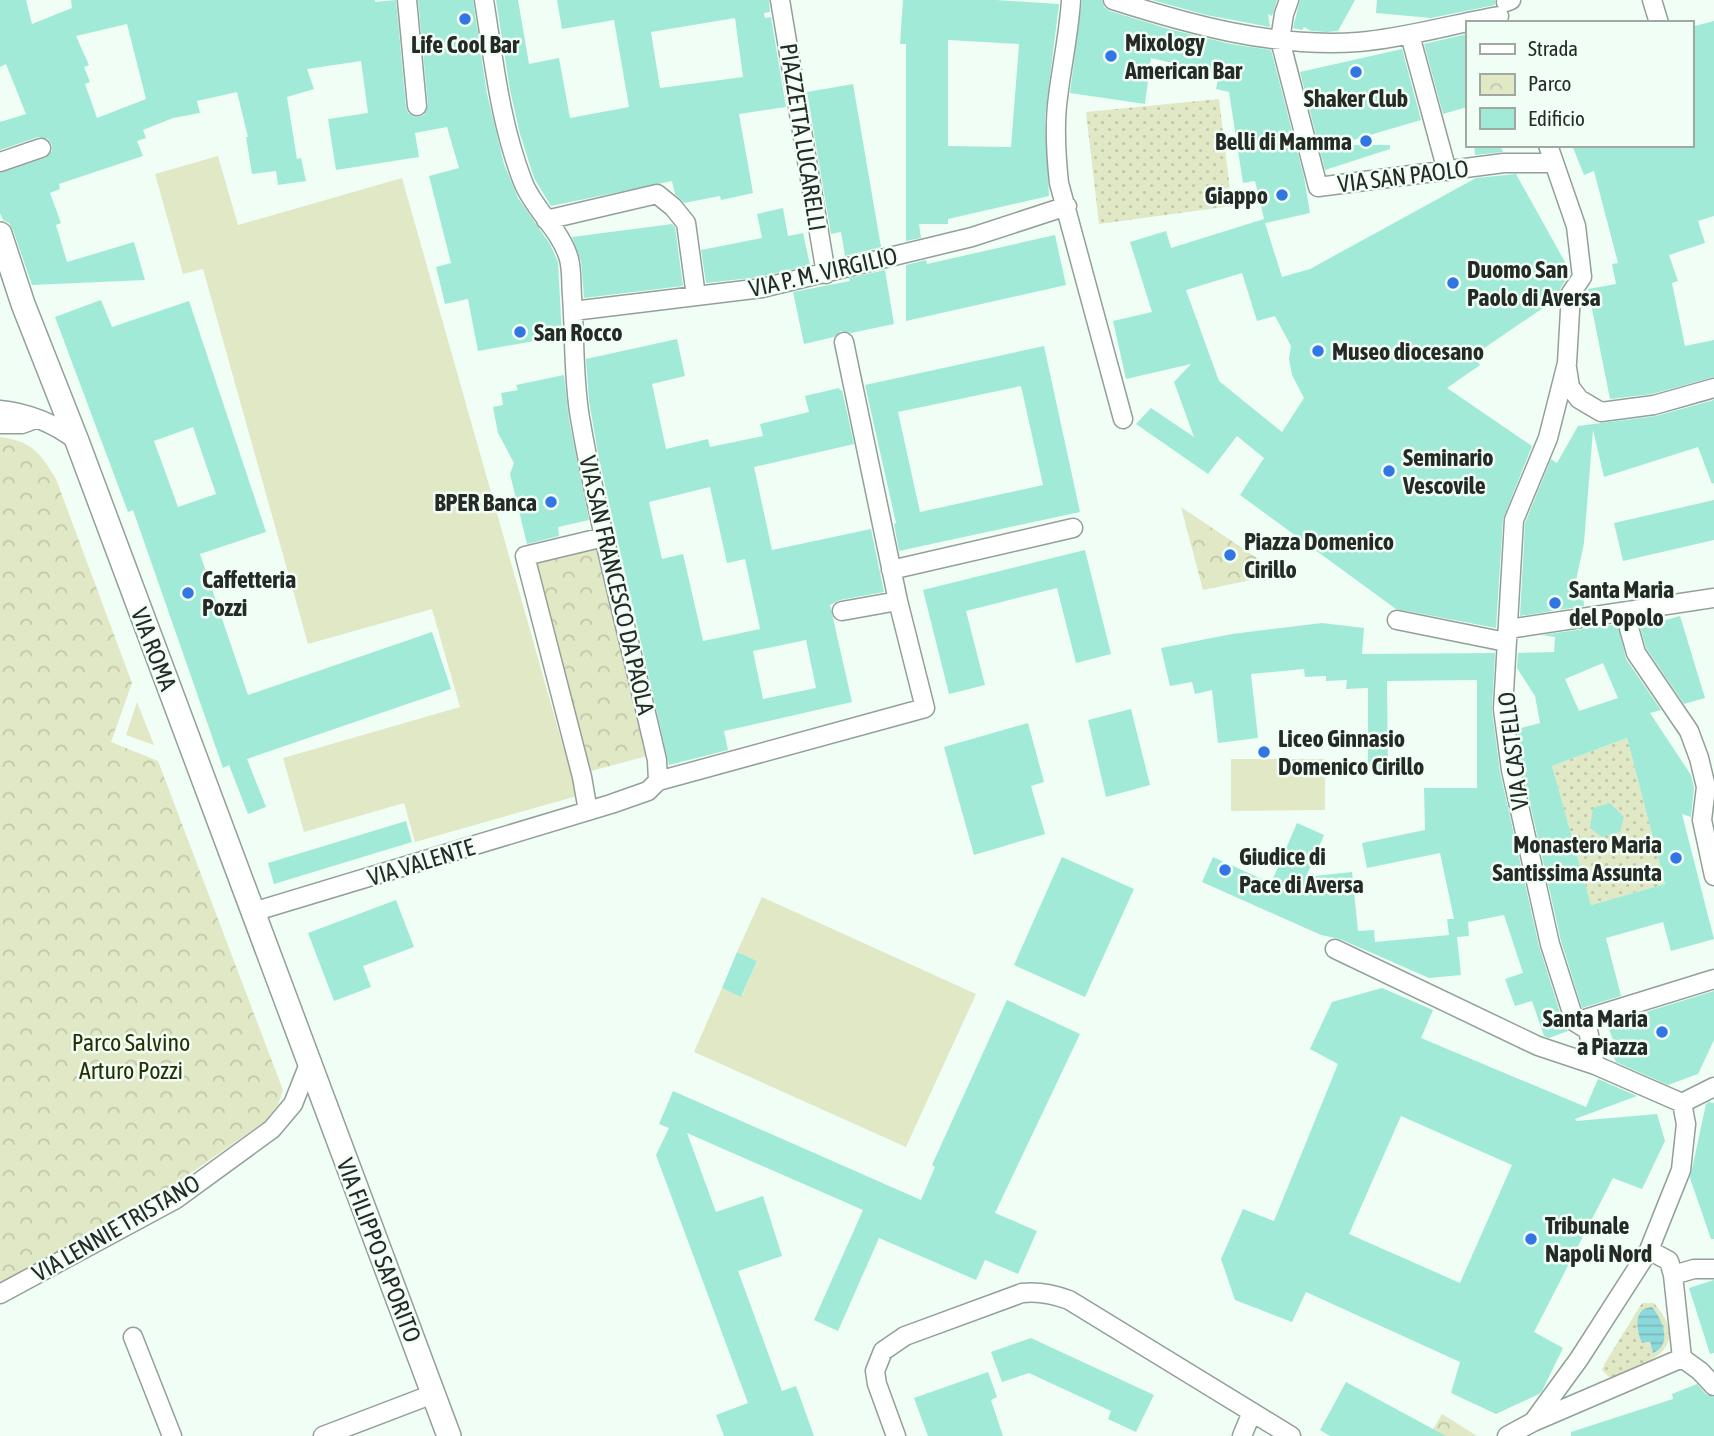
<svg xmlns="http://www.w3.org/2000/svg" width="1714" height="1436" viewBox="0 0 1714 1436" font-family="'Asap Condensed',sans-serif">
<defs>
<pattern id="park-crowns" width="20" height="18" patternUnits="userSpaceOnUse" patternTransform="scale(1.75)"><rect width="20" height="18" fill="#e1e8c5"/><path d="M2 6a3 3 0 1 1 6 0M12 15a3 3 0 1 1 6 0" fill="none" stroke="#c1c7a9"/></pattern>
<pattern id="garden-dots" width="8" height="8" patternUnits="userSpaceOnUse" patternTransform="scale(1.75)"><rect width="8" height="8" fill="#e1e8c5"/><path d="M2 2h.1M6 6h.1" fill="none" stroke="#c1c7a9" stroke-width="1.8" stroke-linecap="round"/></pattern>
<pattern id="water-rules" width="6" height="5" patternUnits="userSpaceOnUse" patternTransform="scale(1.75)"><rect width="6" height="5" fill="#8cd9dc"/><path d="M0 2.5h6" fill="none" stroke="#79babd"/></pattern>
</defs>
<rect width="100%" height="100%" fill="#f0fef5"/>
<path fill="#e1e8c5" d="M218 156 238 225 402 178 577 796 415 842 404 803 304 832 283 758 460 707 432 609 308 644 203 269 183 274 155 174Z
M137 702 154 745 126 735Z
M1231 759H1325V810L1231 811Z
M762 897 976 994 906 1147 694 1052 722 988 742 996 757 961 737 952Z"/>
<path fill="url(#park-crowns)" d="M0 437C32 441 40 453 56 479L132 683 111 742 158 761 283 1090 278 1105 264 1122 168 1189 0 1286Z
M1181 507 1281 574 1203 590Z
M598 547 651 755 591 771 537 562Z
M1442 1414 1477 1436H1429Z"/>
<path fill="url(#garden-dots)" d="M1219 99 1232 206 1099 224 1086 112Z
M1627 738 1665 884 1591 905 1552 766Z
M1642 1303H1654C1692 1348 1652 1361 1615 1377H1609L1602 1370 1605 1363Z"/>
<path fill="url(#water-rules)" d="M1652 1307C1663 1320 1673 1345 1653 1353L1650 1341 1642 1343C1636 1329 1633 1308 1652 1307Z"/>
<path fill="#a1ead8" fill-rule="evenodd" d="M0 0H26L32 24 72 8 71 0H375V2L396 0 406 107 408 113 417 117 424 115 428 105 418 0H473L487 94 504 164 518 198 550 244 558 262 562 336 478 351 468 299 445 304 436 267 451 263 429 176 459 168 447 127 415 133 419 157 336 170 328 119 368 113 361 61 307 69 314 89 287 97 297 159 301 158 306 181 278 185 276 171 252 174 246 137H248L237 92 197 101 200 113 173 118 143 130 146 138 137 141 143 156 59 184 60 189 50 193 61 223 56 225 67 262 134 242 145 280 32 285 13 230 9 223 3 220 0 213V173L45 158 52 151V145L48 139 38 137 0 150V122L26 114 6 64 0 67ZM127 24 146 99 97 118 85 84 90 82 84 67 89 65 76 36Z
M496 0H518L529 64 559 58 570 118 629 107 614 20 562 29 557 0H769L770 12 764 13 765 18 771 17 786 107 739 114 753 193 721 200 720 196 684 203 675 194 672 181 551 206 534 178 520 134 510 90ZM735 18 743 77 660 88 651 32Z
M903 0H996L1059 4 1045 118 1049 196 948 219V224H919L921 238 906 241V44H900ZM948 40 1019 44 1011 147 948 146Z
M1082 0H1102L1104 7 1110 11 1169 29 1231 44 1271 50 1304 177 1310 213 1265 223 1282 277 1310 269 1476 178 1516 174 1570 271 1568 277 1561 287 1559 297 1474 355 1480 365 1447 388 1532 446 1503 519 1496 628 1396 609 1240 495 1264 458 1237 436 1208 474 1136 424 1151 408 1194 437 1174 382 1191 364 1126 379 1113 321 1152 312 1130 242 1166 231 1171 248 1264 219 1255 181 1243 183 1229 92 1216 89 1219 74 1151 58 1145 104 1070 93ZM1242 273 1257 321 1275 316 1291 346 1289 359 1292 375 1304 398 1282 432 1219 381 1186 290Z
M1152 0H1277L1272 16 1268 14 1270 27 1206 15Z
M1300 0H1355L1338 31 1327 32 1311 31 1304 27 1302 30 1293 28Z
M1377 0H1495V5L1431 18 1376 13Z
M1714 21V216L1698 221 1705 243 1669 255 1678 281 1672 283 1685 346 1714 340V377L1652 394 1610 399 1588 289 1616 284 1612 264 1618 263 1594 171 1584 175 1572 145H1691V27Z
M1467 34V107L1443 114 1424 44Z
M1402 49 1421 120 1336 145H1390V149L1325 170 1300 72Z
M853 84 881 247 845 256 841 232 831 234 807 92Z
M1474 145H1500L1503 152 1475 155Z
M783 208 788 236 803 233 810 265 760 277 706 283 701 250 762 238 757 214Z
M672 224 675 227 683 286 584 298 581 261 572 237Z
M1055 235 1066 285 906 321V265L926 260 927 264Z
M885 270 894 324 851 333 841 331 834 337 804 344 793 292 850 281 849 278Z
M101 300 112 327 189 301 266 532 200 554 248 695 432 632 451 689 247 759 266 807 248 814 229 765 223 768 133 510 128 512 55 317ZM193 427 216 494 178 507 154 441Z
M677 339 685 376 652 384 666 449 708 439 710 447 763 436 760 424 809 412 805 396 839 388 840 390H842L854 444 754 467 772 550 871 529 884 592 840 600 830 605 852 702 724 731 728 750 669 765 599 459 589 401 586 359ZM710 487 727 563 745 559 760 629 703 641 683 554 662 559 649 502ZM806 640 816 688 763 699 753 651Z
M1044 346 1080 512 899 551 894 524 896 523 865 385ZM1021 386 1043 485 920 512 898 412Z
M564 375 569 420 589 520 558 527 559 536 527 544 510 474 514 463 498 433 493 407 503 405 501 393 518 390 516 385Z
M1714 400V483L1712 484 1698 447 1604 477 1593 430 1584 543 1574 590 1583 589 1584 606 1520 616 1525 523 1551 459 1557 463 1578 426 1656 416Z
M1714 500V540L1623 561 1614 523Z
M1085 550 1111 654 1076 663 1057 588 966 611 985 685 949 694 923 590Z
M1680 616 1705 698 1684 704 1646 648 1640 627Z
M1322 623 1364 628 1362 654 1495 653 1492 710 1500 772 1539 946 1564 1025 1568 1031 1549 1038 1544 1036 1532 1001 1515 1006 1505 979 1523 973 1504 915 1468 922 1469 936 1457 937 1461 975 1429 978 1340 939 1321 935 1202 882 1213 857 1271 883 1297 823 1324 835 1306 877 1352 872 1358 931 1374 930 1375 942 1449 935 1447 919H1454L1440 853 1367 868 1362 843 1425 830 1424 788H1477V680L1387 681 1388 771H1368V688L1346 689 1347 680 1326 681V676L1305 677 1304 669 1251 674 1258 738 1218 743 1212 690 1195 694 1192 682 1170 686 1161 648 1232 634Z
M1618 624 1626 659 1661 710 1650 713 1691 775 1694 788 1691 817 1682 814 1714 939 1671 951 1663 922 1606 938 1621 996 1582 1008 1561 941 1522 768 1517 729 1540 723 1535 696 1517 668 1518 653 1554 652 1555 637 1542 635ZM1603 663 1618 698 1579 711 1565 679ZM1627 738 1665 884 1591 905 1552 766Z
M1131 709 1150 785 1106 797 1088 720Z
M1028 723 1044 782 1031 786 1045 834 974 855 944 747Z
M1610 803 1624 817 1620 832 1602 837 1590 828 1593 808Z
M406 821 412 842 274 884 268 863Z
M1062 857 1134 889 1085 997 1014 965Z
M396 900 414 947 363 966 371 987 334 1001 308 933Z
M737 952 757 961 741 997 722 988Z
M1382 988 1433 1010 1421 1038 1586 1107 1598 1079 1637 1096 1575 1119 1576 1121 1657 1114 1665 1141 1642 1189 1613 1178 1534 1332 1563 1348 1542 1391 1539 1394 1496 1414 1451 1393 1460 1362 1306 1292 1292 1322 1235 1300 1221 1259 1243 1209 1274 1221 1338 1064 1310 1049 1332 1002ZM1401 1116 1512 1165 1460 1283 1349 1234Z
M1714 991V1040L1698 1074 1668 1085 1616 1062 1612 1053 1615 1045 1607 1024Z
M1007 1000 1080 1034 995 1213 1037 1231 1018 1274 985 1260 976 1280 879 1238 838 1331 814 1320 863 1210 687 1133 716 1212 763 1196 782 1256 738 1271 782 1391 796 1386 814 1436H724L716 1415 748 1403 656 1155 669 1128 659 1124 673 1091 921 1200 935 1167 932 1165Z
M1709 1102 1714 1103V1239H1711L1690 1178 1706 1104Z
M1714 1280V1353L1710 1354 1689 1288Z
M1031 1338 1154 1395 1136 1432 1108 1419 1111 1411 1029 1373 1002 1382 991 1352Z
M988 1372 997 1397 991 1400 1003 1436H928L914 1398Z
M1346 1382 1446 1436H1330L1320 1430Z
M1697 1384 1706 1394 1714 1397V1436H1571V1432L1673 1399 1672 1394Z"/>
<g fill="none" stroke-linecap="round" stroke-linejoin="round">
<g stroke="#93a098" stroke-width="21">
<path id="minor" d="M407 0 417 106
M780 0 826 274
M1071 0C1069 33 1062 64 1058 97 1054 125 1056 155 1059 183L1123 419
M1113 0C1191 25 1275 48 1358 42 1406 38 1452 24 1499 16
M1289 0 1284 14 1280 40 1318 187 1504 163H1554
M1652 0 1659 23
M1506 2 1511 0
M1410 35 1447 171
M1548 145 1576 226 1582 277 1571 293 1567 363 1548 438 1514 520 1503 709 1511 770 1550 944 1575 1022 1588 1030 1595 1065 1682 1103
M0 162 41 148
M546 220 657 194 673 207 686 223 696 296
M573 311 762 288 972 237 1067 206
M844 342 898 601
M1567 368 1570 387 1579 399 1601 412 1654 405 1714 388
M0 410C28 413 54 423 77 441
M0 424H22L35 419
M891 570 1073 528
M1630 612 1629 628 1636 653 1689 731 1699 758 1706 787 1702 820 1714 876
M1397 620 1506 642
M1508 629 1714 598
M658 781 925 708 898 601 842 611
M588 811 582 777 525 556 604 537
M253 912 611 804 648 791 658 781 657 760C631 646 600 533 580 418 573 377 575 336 572 296 571 284 572 270 569 259 561 230 534 210 523 182 500 123 494 62 484 0
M1335 949 1538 1046 1595 1065
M1575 1022 1714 979
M1682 1103 1714 1087
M1649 1250 1669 1261 1673 1275 1682 1358
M1673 1275 1694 1269H1714
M0 1294 176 1199 272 1129 293 1104 309 1064
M133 1337 172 1436
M1682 1358 1700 1371 1714 1386
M1533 1422 1579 1359 1649 1250 1681 1170 1686 1124 1682 1103
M323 1436 433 1394
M896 1436 877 1384 875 1371 883 1351 905 1336 1022 1293C1038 1291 1053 1294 1069 1300L1291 1436
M1242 1436 1252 1412
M1507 1436 1533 1422 1682 1358"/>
</g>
<g stroke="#93a098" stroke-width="26">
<path id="tertiary" d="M0 234 23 304 77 441 449 1436"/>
</g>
<use href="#minor" stroke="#fff" stroke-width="18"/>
<use href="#tertiary" stroke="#fff" stroke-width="23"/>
</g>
<g fill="#3176e3" stroke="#f0fef5" stroke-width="2.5">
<circle cx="465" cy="19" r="7"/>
<circle cx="1111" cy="56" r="7"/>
<circle cx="1356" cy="72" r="7"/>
<circle cx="1366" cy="141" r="7"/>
<circle cx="1282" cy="195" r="7"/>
<circle cx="1453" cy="283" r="7"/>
<circle cx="520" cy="332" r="7"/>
<circle cx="1318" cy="351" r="7"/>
<circle cx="1389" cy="471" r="7"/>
<circle cx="551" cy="502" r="7"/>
<circle cx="1230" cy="555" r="7"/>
<circle cx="188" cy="593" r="7"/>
<circle cx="1555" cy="603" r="7"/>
<circle cx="1264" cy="752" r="7"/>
<circle cx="1676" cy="858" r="7"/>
<circle cx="1225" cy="870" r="7"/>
<circle cx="1662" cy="1032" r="7"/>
<circle cx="1531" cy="1239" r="7"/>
</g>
<g text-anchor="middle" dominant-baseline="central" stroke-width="5" stroke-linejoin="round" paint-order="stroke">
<g font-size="24" font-weight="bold" fill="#252a26" stroke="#f0fef5" text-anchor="start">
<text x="1125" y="42">Mixology<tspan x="1125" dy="28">American Bar</tspan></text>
<text x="465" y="44" text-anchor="middle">Life Cool Bar</text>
<text x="1356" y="98" text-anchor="middle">Shaker Club</text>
<text x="1352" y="141" text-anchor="end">Belli di Mamma</text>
<text x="1268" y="195" text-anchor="end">Giappo</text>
<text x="1467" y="269">Duomo San<tspan x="1467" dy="28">Paolo di Aversa</tspan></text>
<text x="534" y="332">San Rocco</text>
<text x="1332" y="351">Museo diocesano</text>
<text x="1403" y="457">Seminario<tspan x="1403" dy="28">Vescovile</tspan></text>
<text x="537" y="502" text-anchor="end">BPER Banca</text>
<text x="1244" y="541">Piazza Domenico<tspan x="1244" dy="28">Cirillo</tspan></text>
<text x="202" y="579">Caffetteria<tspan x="202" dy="28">Pozzi</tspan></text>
<text x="1569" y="589">Santa Maria<tspan x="1569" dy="28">del Popolo</tspan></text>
<text x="1278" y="738">Liceo Ginnasio<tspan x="1278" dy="28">Domenico Cirillo</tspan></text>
<text x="1662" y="844" text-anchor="end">Monastero Maria<tspan x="1662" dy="28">Santissima Assunta</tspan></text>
<text x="1239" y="856">Giudice di<tspan x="1239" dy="28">Pace di Aversa</tspan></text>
<text x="1648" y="1018" text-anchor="end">Santa Maria<tspan x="1648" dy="28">a Piazza</tspan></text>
<text x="1545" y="1225">Tribunale<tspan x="1545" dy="28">Napoli Nord</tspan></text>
</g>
<g font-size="24" fill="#252a26" stroke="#f0fef5">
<text transform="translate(803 137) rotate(81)">PIAZZETTA LUCARELLI</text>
<text transform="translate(1403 176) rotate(-7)">VIA SAN PAOLO</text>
<text transform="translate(823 272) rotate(-13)">VIA P. M. VIRGILIO</text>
<text transform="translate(617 585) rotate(77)">VIA SAN FRANCESCO DA PAOLA</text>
<text transform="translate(154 649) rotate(69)">VIA ROMA</text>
<text transform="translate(1513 751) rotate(-97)">VIA CASTELLO</text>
<text transform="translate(421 862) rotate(-17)">VIA VALENTE</text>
<text transform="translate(116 1228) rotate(-30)">VIA LENNIE TRISTANO</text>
<text transform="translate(379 1250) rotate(69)">VIA FILIPPO SAPORITO</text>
</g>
<g font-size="24" fill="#292e02" stroke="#f0fef5">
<text x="131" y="1042">Parco Salvino<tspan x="131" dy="28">Arturo Pozzi</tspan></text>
</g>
</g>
<rect x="1466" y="21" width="228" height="126" fill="#f0fef5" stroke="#9fa9a2" stroke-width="2"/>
<rect x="1480" y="44" width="35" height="10" fill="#ffffff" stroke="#9fa9a2" stroke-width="2"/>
<text x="1528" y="56" font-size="21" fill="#252a26">Strada</text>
<rect x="1480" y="74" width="35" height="21" fill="url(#park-crowns)" stroke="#9fa9a2" stroke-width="2"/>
<text x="1528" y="91" font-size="21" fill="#252a26">Parco</text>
<rect x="1480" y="108" width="35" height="21" fill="#a1ead8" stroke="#9fa9a2" stroke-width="2"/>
<text x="1528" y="126" font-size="21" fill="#252a26">Edificio</text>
</svg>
